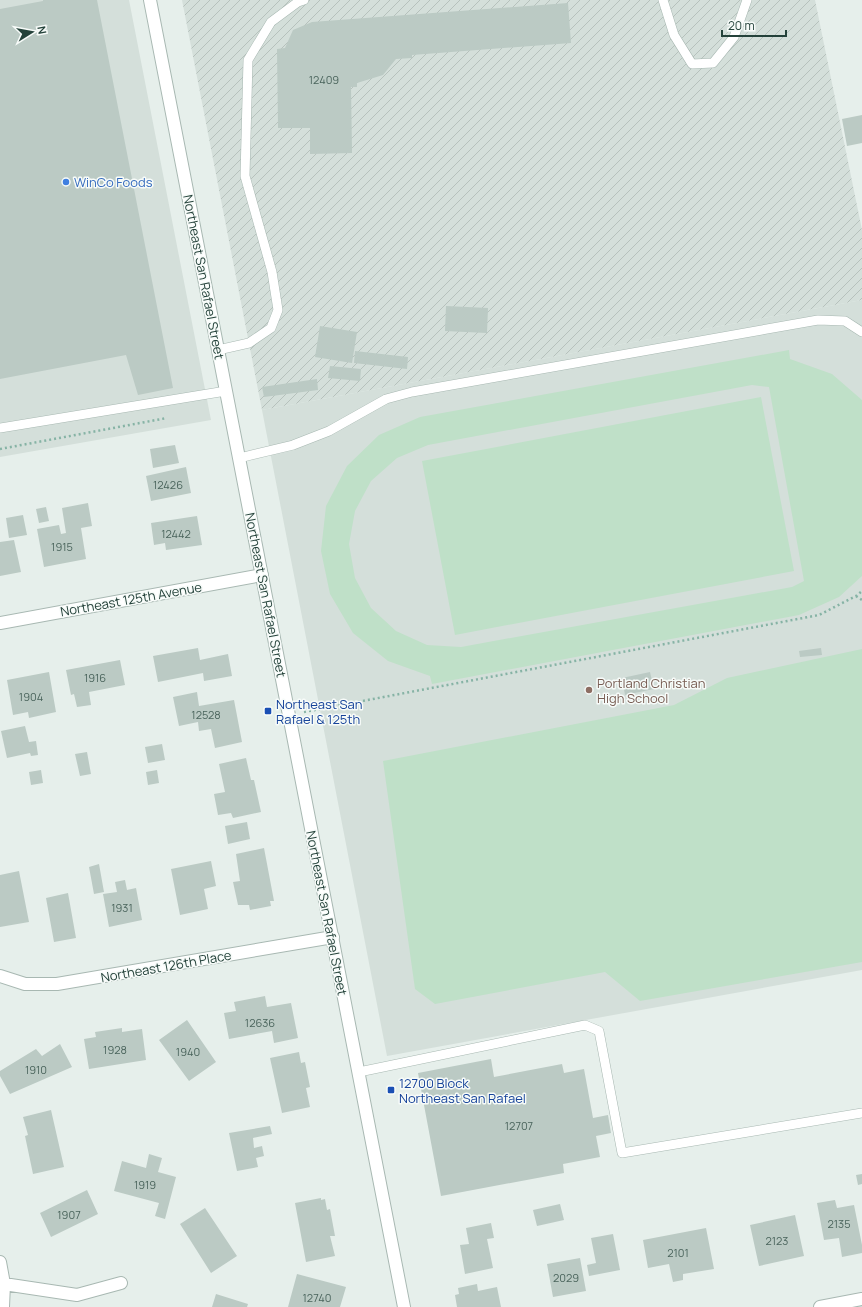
<svg xmlns="http://www.w3.org/2000/svg" width="862" height="1307" viewBox="0 0 862 1307" font-family="Manrope,sans-serif">
<defs>
<pattern id="industrial-furrows" width="10" height="10" patternUnits="userSpaceOnUse"><rect width="10" height="10" fill="#d4dfda"/><path d="M-1 1l2-2M0 10L10 0M9 11l2-2" fill="none" stroke="#b6c1bc"/></pattern>
</defs>
<rect width="100%" height="100%" fill="#e6efeb"/>
<path fill="#d4dfda" d="M0 0H129L211 420 0 457Z
M862 300V970L387 1056 262 410Z"/>
<path fill="url(#industrial-furrows)" d="M182 0H815L862 230V300L262 410Z"/>
<path fill="#bfe0c8" fill-rule="evenodd" d="M789 350 790 359 832 374 862 400V576L839 597 799 615 432 684 430 676 388 661 353 633 330 594 321 551 326 506 347 466 379 435 420 417ZM752 385 769 387 804 581 792 587 461 647 427 645 396 631 371 608 355 578 349 544 355 511 371 481 397 458 428 445Z
M761 397 794 571 455 635 422 461Z
M862 649V962L640 1001 605 972 435 1004 415 989 383 761 674 705 727 678Z"/>
<path fill="#bbcac4" d="M43 0H97L173 388 138 395 126 355 0 379V9L43 1Z
M568 3 571 43 412 55V58L396 59 383 75 357 83V87H351L352 153 310 154V128H278L277 49 285 48 293 30 312 22Z
M862 115V143L847 146 842 119Z
M446 306 488 308 487 333 445 331Z
M320 326 357 332 352 363 315 357Z
M355 351 408 357 407 369 354 363Z
M330 366 361 369 360 381 328 378Z
M317 379 318 390 264 397 262 387Z
M175 445 179 463 153 468 150 449Z
M186 467 191 493 151 501 146 476Z
M88 503 92 526 81 528 86 559 44 567 37 529 59 525 61 534 66 533 62 508Z
M46 507 49 521 39 523 36 509Z
M23 515 27 535 9 538 6 518Z
M197 516 202 545 166 550 165 543 154 545 151 523Z
M14 540 21 572 0 576V542Z
M198 648 200 660 228 654 232 676 204 681 203 673 158 682 153 656Z
M821 648 822 655 800 657 799 651Z
M120 660 125 685 89 692 91 705 77 707 74 694 71 695 66 670Z
M49 672 56 712 29 718 28 712 13 715 7 680Z
M650 672 654 689 625 695 622 678Z
M197 692 199 706 234 700 242 742 215 748 211 729 199 731 198 722 179 726 173 697Z
M25 726 29 742 36 741 38 755 31 756 30 753 7 758 1 731Z
M162 744 165 760 148 763 145 747Z
M87 752 91 774 80 776 75 754Z
M246 758 251 780H254L261 812 233 818 231 813 218 815 214 794 225 792 219 764Z
M41 770 43 783 31 785 29 772Z
M157 770 159 783 148 785 146 772Z
M247 822 250 839 228 844 225 826Z
M264 848 274 901H270L271 906 250 910 249 905H238L233 882 240 881 236 854Z
M211 861 216 886 204 889 208 909 180 915 171 869Z
M99 864 104 892 94 894 89 867Z
M19 871 29 922 0 927V875Z
M125 880 127 890 136 888 142 920 109 927 103 894 117 892 115 882Z
M68 893 76 938 54 942 46 898Z
M265 996 267 1007 291 1003 298 1038 274 1043 272 1031 229 1039 224 1013 236 1011 234 1002Z
M187 1020 216 1062 189 1081 159 1040Z
M122 1028V1032L142 1029 146 1060 89 1069 84 1039 96 1037 95 1032Z
M60 1044 72 1067 10 1094 0 1076V1071L36 1049 42 1056Z
M299 1052 301 1063 305 1062 310 1087 306 1088 310 1107 282 1113 270 1058Z
M491 1059 494 1077 562 1064 564 1073 584 1069 593 1118 608 1115 611 1133 596 1136 600 1157 563 1164 564 1173 441 1196 418 1073Z
M51 1110 64 1167 33 1174 25 1136 28 1135 23 1117Z
M270 1126 272 1134 253 1138 254 1148 262 1146 264 1156 256 1158 258 1167 237 1171 229 1133Z
M149 1154 162 1158 158 1172 176 1177 165 1219 155 1216 159 1203 114 1191 122 1161 146 1168Z
M862 1174V1184L858 1185 856 1175Z
M87 1190 98 1214 51 1237 40 1213Z
M321 1198V1200L325 1199 327 1210 330 1209 335 1236H330L335 1256 306 1262 295 1203Z
M835 1200 837 1208 854 1205 862 1245V1253L842 1257 839 1238 824 1240 817 1203Z
M560 1204 564 1220 537 1226 533 1210Z
M205 1208 237 1256 211 1273 180 1224Z
M795 1215 804 1256 759 1266 750 1225Z
M491 1223 494 1238 487 1239 493 1268 465 1274 460 1245 469 1244 466 1228Z
M706 1228 714 1269 683 1274V1280L673 1282 669 1264 648 1268 643 1240Z
M613 1234 620 1270 589 1276 587 1265 596 1263 591 1238Z
M580 1258 586 1291 553 1297 547 1264Z
M297 1274 346 1287 340 1307H288Z
M477 1284 478 1291 497 1287 501 1307H457L455 1295 459 1294 458 1288Z
M216 1294 248 1304 247 1307H212Z"/>
<g fill="none" stroke-linecap="round" stroke-linejoin="round">
<g stroke="#a8b8b2" stroke-width="10">
<path id="service" d="M663 0 674 35 692 64 713 63 734 37 747 0
M218 350 249 343 271 328 278 310 272 272 245 176 248 60 271 22 298 2 304 0
M0 428 226 391
M239 458 293 445 329 431 386 399 412 392 818 320 845 321 862 332
M359 1072 585 1025 599 1031 622 1153 862 1113"/>
</g>
<g stroke="#a8b8b2" stroke-width="14">
<path id="minor" d="M0 623 262 575
M0 976 25 984H57L333 937
M0 1262 4 1284 3 1307
M4 1284 77 1295 121 1283
M820 1307 862 1299"/>
</g>
<g stroke="#a8b8b2" stroke-width="14">
<path id="tertiary" d="M150 0 404 1307"/>
</g>
<path stroke="#86b3a5" stroke-width="2.5" stroke-dasharray="2 3" stroke-linecap="butt" d="M0 449 167 418
M856 596 862 600
M304 712 819 615 856 596 862 591"/>
<use href="#service" stroke="#fff" stroke-width="9"/>
<use href="#minor" stroke="#fff" stroke-width="12"/>
<use href="#tertiary" stroke="#fff" stroke-width="12"/>
</g>
<circle fill="#3f7fe0" stroke="#f7fbf9" stroke-width="1.5" cx="66" cy="182" r="4"/>
<circle fill="#8d6e63" stroke="#f7fbf9" stroke-width="1.5" cx="589" cy="690" r="4"/>
<g fill="#1a4fb4" stroke="#f7fbf9" stroke-width="1.5">
<rect x="264" y="707" width="8" height="8" rx="2"/>
<rect x="387" y="1086" width="8" height="8" rx="2"/>
</g>
<g text-anchor="middle" dominant-baseline="central" stroke-width="3" stroke-linejoin="round" paint-order="stroke">
<g font-size="11" fill="#4a645c">
<text x="324" y="79">12409</text>
<text x="168" y="484">12426</text>
<text x="176" y="533">12442</text>
<text x="62" y="546">1915</text>
<text x="95" y="677">1916</text>
<text x="31" y="696">1904</text>
<text x="206" y="714">12528</text>
<text x="122" y="907">1931</text>
<text x="260" y="1022">12636</text>
<text x="115" y="1049">1928</text>
<text x="188" y="1051">1940</text>
<text x="36" y="1069">1910</text>
<text x="519" y="1125">12707</text>
<text x="145" y="1184">1919</text>
<text x="69" y="1214">1907</text>
<text x="839" y="1223">2135</text>
<text x="777" y="1240">2123</text>
<text x="678" y="1252">2101</text>
<text x="566" y="1277">2029</text>
<text x="317" y="1297">12740</text>
</g>
<g font-size="13" fill="#366cbe" stroke="#f7fbf9" text-anchor="start">
<text x="74" y="182">WinCo Foods</text>
</g>
<g font-size="13" fill="#24423a" stroke="#f7fbf9">
<text transform="translate(204 277) rotate(79)">Northeast San Rafael Street</text>
<text transform="translate(266 595) rotate(79)">Northeast San Rafael Street</text>
<text transform="translate(131 599) rotate(-10)">Northeast 125th Avenue</text>
<text transform="translate(327 913) rotate(79)">Northeast San Rafael Street</text>
<text transform="translate(166 966) rotate(-10)">Northeast 126th Place</text>
</g>
<g font-size="13" fill="#785e54" stroke="#f7fbf9" text-anchor="start">
<text x="597" y="683">Portland Christian<tspan x="597" dy="15">High School</tspan></text>
</g>
<g font-size="13" fill="#164399" stroke="#f7fbf9" text-anchor="start">
<text x="276" y="704">Northeast San<tspan x="276" dy="15">Rafael &amp; 125th</tspan></text>
<text x="399" y="1083">12700 Block<tspan x="399" dy="15">Northeast San Rafael</tspan></text>
</g>
</g>
<g transform="translate(32 32) rotate(79)" stroke="#f7fbf9" stroke-width="3" paint-order="stroke">
<path d="M0-3L7 15L0 10L-7 15Z" fill="#24423a"/>
<text y="-6" font-size="11" font-weight="bold" text-anchor="middle" fill="#24423a">N</text>
</g>
<path d="M722 30v6h64v-6" fill="none" stroke="#24423a" stroke-width="2"/>
<text x="728" y="30" font-size="12" fill="#24423a" stroke="#f7fbf9" stroke-width="3" paint-order="stroke">20 m</text>
</svg>
